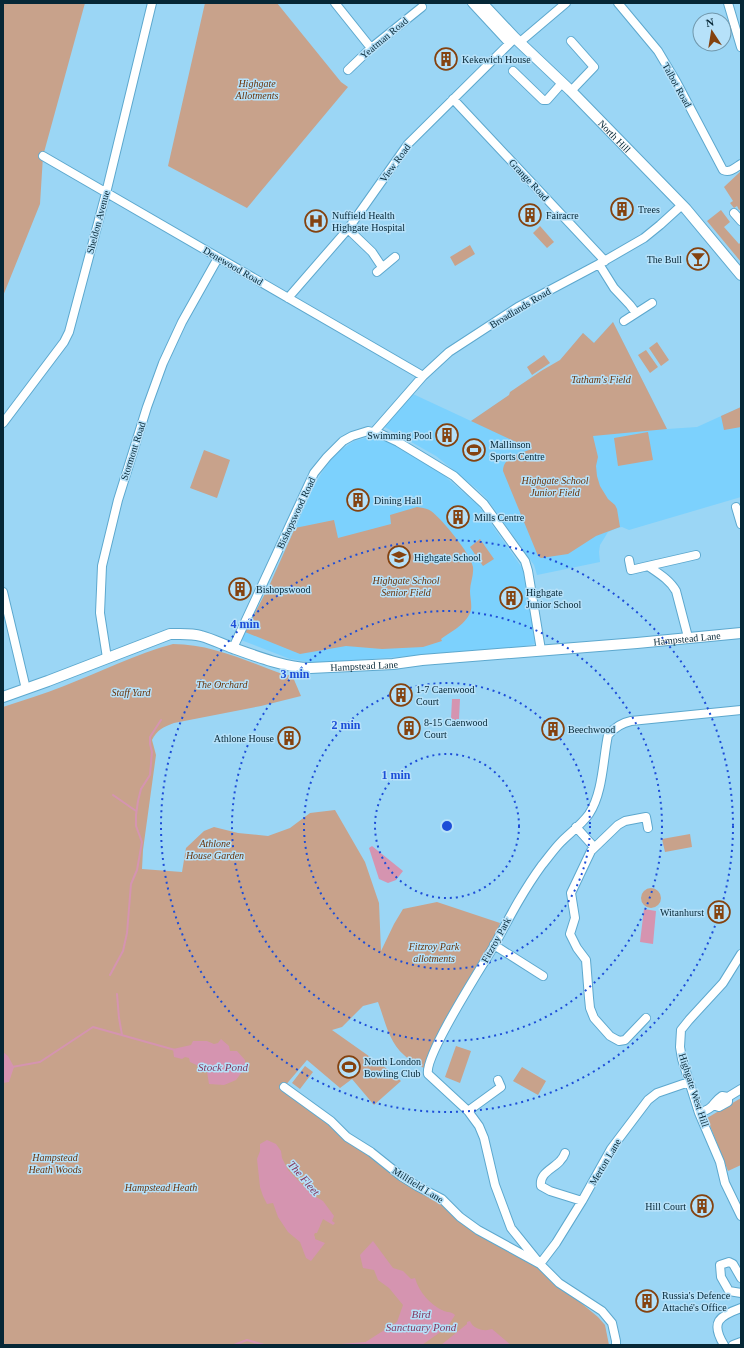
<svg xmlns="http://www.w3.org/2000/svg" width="744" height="1348" viewBox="0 0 744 1348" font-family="'Times New Roman',serif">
<rect width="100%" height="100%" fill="#9bd6f5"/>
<path fill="#7cd1fd" d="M613 322 667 429 697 427 741 407V497L629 530 622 527 617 528 608 532 600 545 599 552 600 562 537 575 534 565 529 558 487 499 478 490 436 456 383 426 413 394 471 421 559 362 583 333 594 343Z
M365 438H382L410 453 440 472 478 505 523 569 526 578 535 644 516 648 318 663 290 659 241 640 270 584 313 488 322 472 333 457 342 449 354 441Z"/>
<path fill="#c8a28b" d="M3 3H85L43 156 40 204 3 296Z
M205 3H277L341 82 348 87 247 208 168 166Z
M741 171V209L739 210 737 206 734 208 730 203 733 201 724 187Z
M721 210 730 222 724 227 739 244 741 242V262L707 221Z
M540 226 554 242 547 248 533 233Z
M470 245 475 254 455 266 450 257Z
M613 322 667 429 593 436 598 457 596 466 597 476 600 486 608 499 615 505 617 509 620 527 596 536 568 554 541 558 538 556 503 471C503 456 521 454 531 449L471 421 509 395 510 392 541 371 560 360 583 333 594 343Z
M657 342 669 360 661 366 649 348Z
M646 350 658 367 650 373 638 355Z
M544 355 550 363 532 375 527 367Z
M741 407V427L724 430 721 416Z
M648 432 653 460 618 466 614 438Z
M204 450 230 460 217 498 190 488Z
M417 507C422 508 426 508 431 511 442 519 471 554 473 567 474 575 470 583 470 591 470 597 472 604 471 610 467 624 452 631 441 639L442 641 423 647 382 649 346 646 300 654 245 632 270 584 295 528 334 520 338 538 391 524 390 515Z
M480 539 494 559 483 566 470 547Z
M173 644C212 644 249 662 285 675H292L301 696 261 706 174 723C163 727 157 730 152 740L156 755 143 850 142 869 182 872 186 848 204 831 214 827 238 833 268 836 290 828 310 813 335 810 365 862 379 903 381 951 394 924 403 909 437 902 500 923 494 945 427 1070C420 1065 410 1061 404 1055 388 1041 385 1020 378 1002L363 1006 342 1027 332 1030 390 1071 401 1081 374 1105 352 1079 340 1088 307 1060 284 1087 417 1186 460 1217 540 1264 558 1284 598 1317 605 1325 609 1345H3V707C23 700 44 694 64 686 100 672 136 654 173 644Z
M690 834 692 847 665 852 662 839Z
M641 898a10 10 0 1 1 20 0a10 10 0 1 1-20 0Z
M456 1046 471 1051 460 1083 445 1077Z
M305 1066 313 1072 300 1089 292 1083Z
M522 1067 546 1081 538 1095 513 1081Z
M741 1098V1165L728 1171 707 1118Z"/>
<path fill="#d594b0" d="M452 699H460L459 719H456V721H454V719H451Z
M372 846 403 871 396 880 388 883 379 879 369 848Z
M644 909 656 911 653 944 640 942Z
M221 1039 229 1046 230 1051H237L245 1060V1068L236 1080 229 1083 224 1085 209 1084 207 1072 203 1071V1068L190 1062 189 1058 185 1057 182 1059 174 1057 173 1049 191 1045 193 1041H207L214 1044 218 1043Z
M3 1052 8 1056 14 1067 9 1082 3 1083Z
M267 1140 276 1144 281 1151 282 1158 288 1170 311 1194 323 1201 334 1216 332 1221 335 1223 333 1225 323 1219 317 1233H315L314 1235 315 1237V1239L325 1243 311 1261 306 1258 300 1242 288 1232 278 1217 273 1203 267 1204 263 1196 260 1187 257 1159 260 1151V1144Z
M373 1241 393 1268 403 1271 411 1279 415 1278C419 1292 430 1305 444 1311 449 1313 450 1311 455 1315L450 1323 439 1333 422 1345H365L364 1343 397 1322 403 1305 389 1288 378 1280 374 1270 363 1268 360 1255Z
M470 1321C473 1329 484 1332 492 1329L511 1345H441L467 1324V1322Z"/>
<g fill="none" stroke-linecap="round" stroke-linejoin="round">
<path stroke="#d594b0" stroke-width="2" d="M113 795 136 811
M110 975 123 951 127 933 131 884 137 870 142 842 136 826V815L138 801 141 789 150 775 152 752 150 744V737L161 720
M117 994 119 1018 122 1035
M12 1067 40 1062 93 1027 175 1050
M234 1345 247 1340 264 1345
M341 1345 365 1343"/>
<g stroke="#5da8ce" stroke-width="10">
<path id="minor" d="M335 3 371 48
M472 3 509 43
M618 3 658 51 677 83 723 170C730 173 735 168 741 164
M728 3 741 47
M571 41 594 67 571 91
M520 42 566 3
M348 70 371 48 422 7
M513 71 543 100H547L562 83
M453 99 605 261
M43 156 423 376
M734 213 741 221
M348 229 372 252 382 267
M599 264 614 288 630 305 636 313
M377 272 395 257
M288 298 348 229 408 144 515 38
M624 321 652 303
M3 423 64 342 69 332 106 193 152 3
M374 432 423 376 449 352 518 307 599 264 644 238 660 225 682 205
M736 507 741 524
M629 560 631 570 648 566C658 573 670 580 676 591L688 637
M648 566 696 555
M3 592 26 689
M233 648 314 473 327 457 343 441 352 436 368 431 381 434 398 442 454 476 484 504 525 561 528 571 541 650
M107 658 100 613 102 566 118 500 147 407 163 363 182 322 218 258
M576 827 594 847
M494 945 543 976
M741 954 723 983 689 1020 681 1030 680 1047 682 1059 699 1113 720 1162 725 1183 741 1216
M646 1018 625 1040 619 1041 610 1036 594 1018 590 1008 589 998 586 960 577 948 570 934 575 918 571 893 591 851 618 825 625 821 646 817 648 828
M284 1087 331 1121 347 1137 371 1152 401 1176 417 1186 442 1199 460 1217 478 1230 540 1264 559 1283 602 1311 612 1323 616 1341V1345
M713 1105 719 1107 728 1102V1097
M468 1111 501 1087 498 1080
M699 1113C704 1111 709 1110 712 1106 716 1102 716 1100 722 1096L728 1097 741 1089
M565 1153C564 1156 562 1159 560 1161 553 1169 539 1173 541 1186L550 1191 582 1201
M540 1264 511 1228 495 1185 484 1138 479 1126 468 1111 428 1074C424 1056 482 966 494 946 509 918 523 891 542 865 548 858 554 849 561 842 570 833 582 824 589 814 603 793 603 759 608 735 615 727 621 723 631 721L741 710
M540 1264 556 1243 582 1201 611 1149 648 1100 657 1093 689 1082
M741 1278 733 1264 729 1262 720 1265 721 1277 729 1291 741 1293
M724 1345C710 1322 719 1316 741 1308
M733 1345 741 1342"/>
</g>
<g stroke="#5da8ce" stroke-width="12">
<g id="major">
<path id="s1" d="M482 3 515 38 571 91 686 209 741 275"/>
<path id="s2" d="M3 697 48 681 170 634C180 634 191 633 201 636 212 639 222 644 233 648 255 656 287 668 310 668L393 664 422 660 637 643 741 633"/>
</g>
</g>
<use href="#minor" stroke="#fff" stroke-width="8"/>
<use href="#major" stroke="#fff" stroke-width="10"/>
</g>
<g fill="none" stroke="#1d4ed8" stroke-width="2" stroke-dasharray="2 4">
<circle cx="447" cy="826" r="72"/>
<circle cx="447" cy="826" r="143"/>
<circle cx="447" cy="826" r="215"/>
<circle cx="447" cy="826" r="286"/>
</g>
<defs>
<g id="building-ring" transform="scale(1.15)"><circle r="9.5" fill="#b6e1f9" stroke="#84420f" stroke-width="1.5"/><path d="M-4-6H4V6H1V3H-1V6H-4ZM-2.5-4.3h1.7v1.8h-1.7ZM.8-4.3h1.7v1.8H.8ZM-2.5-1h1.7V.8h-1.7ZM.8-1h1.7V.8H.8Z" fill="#84420f"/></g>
<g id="hospital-ring" transform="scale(1.15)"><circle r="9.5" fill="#b6e1f9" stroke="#84420f" stroke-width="1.5"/><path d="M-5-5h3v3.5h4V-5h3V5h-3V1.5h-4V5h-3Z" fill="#84420f"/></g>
<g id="bar-ring" transform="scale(1.15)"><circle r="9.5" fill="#b6e1f9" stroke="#84420f" stroke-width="1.5"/><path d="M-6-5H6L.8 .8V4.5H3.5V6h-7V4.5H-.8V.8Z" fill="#84420f"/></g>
<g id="stadium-ring" transform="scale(1.15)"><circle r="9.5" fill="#b6e1f9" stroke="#84420f" stroke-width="1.5"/><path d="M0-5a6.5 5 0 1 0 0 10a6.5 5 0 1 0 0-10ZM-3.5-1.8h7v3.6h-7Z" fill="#84420f"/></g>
<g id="school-ring" transform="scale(1.15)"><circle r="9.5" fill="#b6e1f9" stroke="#84420f" stroke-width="1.5"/><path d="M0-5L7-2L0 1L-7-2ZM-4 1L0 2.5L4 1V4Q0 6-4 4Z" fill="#84420f"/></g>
</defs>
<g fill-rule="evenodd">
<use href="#building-ring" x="446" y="59"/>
<use href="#building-ring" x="622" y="209"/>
<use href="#building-ring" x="530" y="215"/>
<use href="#hospital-ring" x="316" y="221"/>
<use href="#bar-ring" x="698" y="259"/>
<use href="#building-ring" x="447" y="435"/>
<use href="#stadium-ring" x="474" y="450"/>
<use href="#building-ring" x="358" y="500"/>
<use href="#building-ring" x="458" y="517"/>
<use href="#school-ring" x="399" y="557"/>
<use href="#building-ring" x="240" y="589"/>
<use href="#building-ring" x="511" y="598"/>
<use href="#building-ring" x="401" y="695"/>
<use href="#building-ring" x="409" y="728"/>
<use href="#building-ring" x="553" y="729"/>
<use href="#building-ring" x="289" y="738"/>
<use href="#building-ring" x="719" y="912"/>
<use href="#stadium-ring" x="349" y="1067"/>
<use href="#building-ring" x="702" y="1206"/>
<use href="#building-ring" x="647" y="1301"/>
</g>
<g text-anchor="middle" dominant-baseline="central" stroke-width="3" stroke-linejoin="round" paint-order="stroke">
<g font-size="10" fill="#062736" stroke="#b6e1f9">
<text transform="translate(384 38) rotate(-40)">Yeatman Road</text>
<text transform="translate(677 85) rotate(61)">Talbot Road</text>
<text stroke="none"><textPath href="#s1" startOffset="188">North Hill</textPath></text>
<text transform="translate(395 163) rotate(-54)">View Road</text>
<text transform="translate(529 180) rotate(47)">Grange Road</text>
<text transform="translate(98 222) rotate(-75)">Sheldon Avenue</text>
<text transform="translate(233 266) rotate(30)">Denewood Road</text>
<text transform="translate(520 308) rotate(-31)">Broadlands Road</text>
<text transform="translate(133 451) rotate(-72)">Stormont Road</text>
<text transform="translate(296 513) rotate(-65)">Bishopswood Road</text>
<text stroke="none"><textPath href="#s2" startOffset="702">Hampstead Lane</textPath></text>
<text stroke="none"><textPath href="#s2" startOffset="378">Hampstead Lane</textPath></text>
<text transform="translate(496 940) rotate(-61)">Fitzroy Park</text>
<text transform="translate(694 1090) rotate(72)">Highgate West Hill</text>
<text transform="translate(605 1162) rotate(-59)">Merton Lane</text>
<text transform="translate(418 1185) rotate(32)">Millfield Lane</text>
</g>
<g font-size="10" fill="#062736" stroke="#b6e1f9" text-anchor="start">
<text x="462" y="59">Kekewich House</text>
<text x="638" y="209">Trees</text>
<text x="332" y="215">Nuffield Health<tspan x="332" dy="12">Highgate Hospital</tspan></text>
<text x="546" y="215">Fairacre</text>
<text x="682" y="259" text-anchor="end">The Bull</text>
<text x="432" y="435" text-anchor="end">Swimming Pool</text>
<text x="490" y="444">Mallinson<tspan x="490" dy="12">Sports Centre</tspan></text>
<text x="374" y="500">Dining Hall</text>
<text x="474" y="517">Mills Centre</text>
<text x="414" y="557">Highgate School</text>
<text x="256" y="589">Bishopswood</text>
<text x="526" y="592">Highgate<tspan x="526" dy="12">Junior School</tspan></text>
<text x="416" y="689">1-7 Caenwood<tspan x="416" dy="12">Court</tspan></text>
<text x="424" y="722">8-15 Caenwood<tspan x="424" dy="12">Court</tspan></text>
<text x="568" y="729">Beechwood</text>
<text x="274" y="738" text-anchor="end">Athlone House</text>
<text x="704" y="912" text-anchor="end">Witanhurst</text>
<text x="364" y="1061">North London<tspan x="364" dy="12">Bowling Club</tspan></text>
<text x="686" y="1206" text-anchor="end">Hill Court</text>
<text x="662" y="1295">Russia's Defence<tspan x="662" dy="12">Attaché's Office</tspan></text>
</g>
<g font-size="10" font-style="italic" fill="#6a3309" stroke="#b6e1f9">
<text x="257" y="83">Highgate<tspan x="257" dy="12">Allotments</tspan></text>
<text x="601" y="379">Tatham's Field</text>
<text x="555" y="480">Highgate School<tspan x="555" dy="12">Junior Field</tspan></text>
<text x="406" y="580">Highgate School<tspan x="406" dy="12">Senior Field</tspan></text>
<text x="222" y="684">The Orchard</text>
<text x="131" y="692">Staff Yard</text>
<text x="215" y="843">Athlone<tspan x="215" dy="12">House Garden</tspan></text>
<text x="434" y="946">Fitzroy Park<tspan x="434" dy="12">allotments</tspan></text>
<text x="55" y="1157">Hampstead<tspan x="55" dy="12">Heath Woods</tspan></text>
<text x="161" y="1187">Hampstead Heath</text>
</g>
<g font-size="11" font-style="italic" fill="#85375d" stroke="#b6e1f9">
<text x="223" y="1067">Stock Pond</text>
<text transform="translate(304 1178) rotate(49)">The Fleet</text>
<text x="421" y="1314">Bird<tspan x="421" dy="13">Sanctuary Pond</tspan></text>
</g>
</g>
<circle cx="447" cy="826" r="6" fill="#1d4ed8" stroke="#b6e1f9" stroke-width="2"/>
<g font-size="12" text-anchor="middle" font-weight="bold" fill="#1d4ed8" stroke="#b6e1f9" stroke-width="3" stroke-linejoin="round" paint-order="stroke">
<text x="245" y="628">4 min</text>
<text x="295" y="678">3 min</text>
<text x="346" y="729">2 min</text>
<text x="396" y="779">1 min</text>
</g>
<rect width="744" height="1348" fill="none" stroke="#062736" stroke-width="8"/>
<g transform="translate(712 32) rotate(348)"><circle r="19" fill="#b6e1f9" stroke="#7097ab"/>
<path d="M0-3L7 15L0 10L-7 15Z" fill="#84420f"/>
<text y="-6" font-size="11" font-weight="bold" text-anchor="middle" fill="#062736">N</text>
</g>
</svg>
